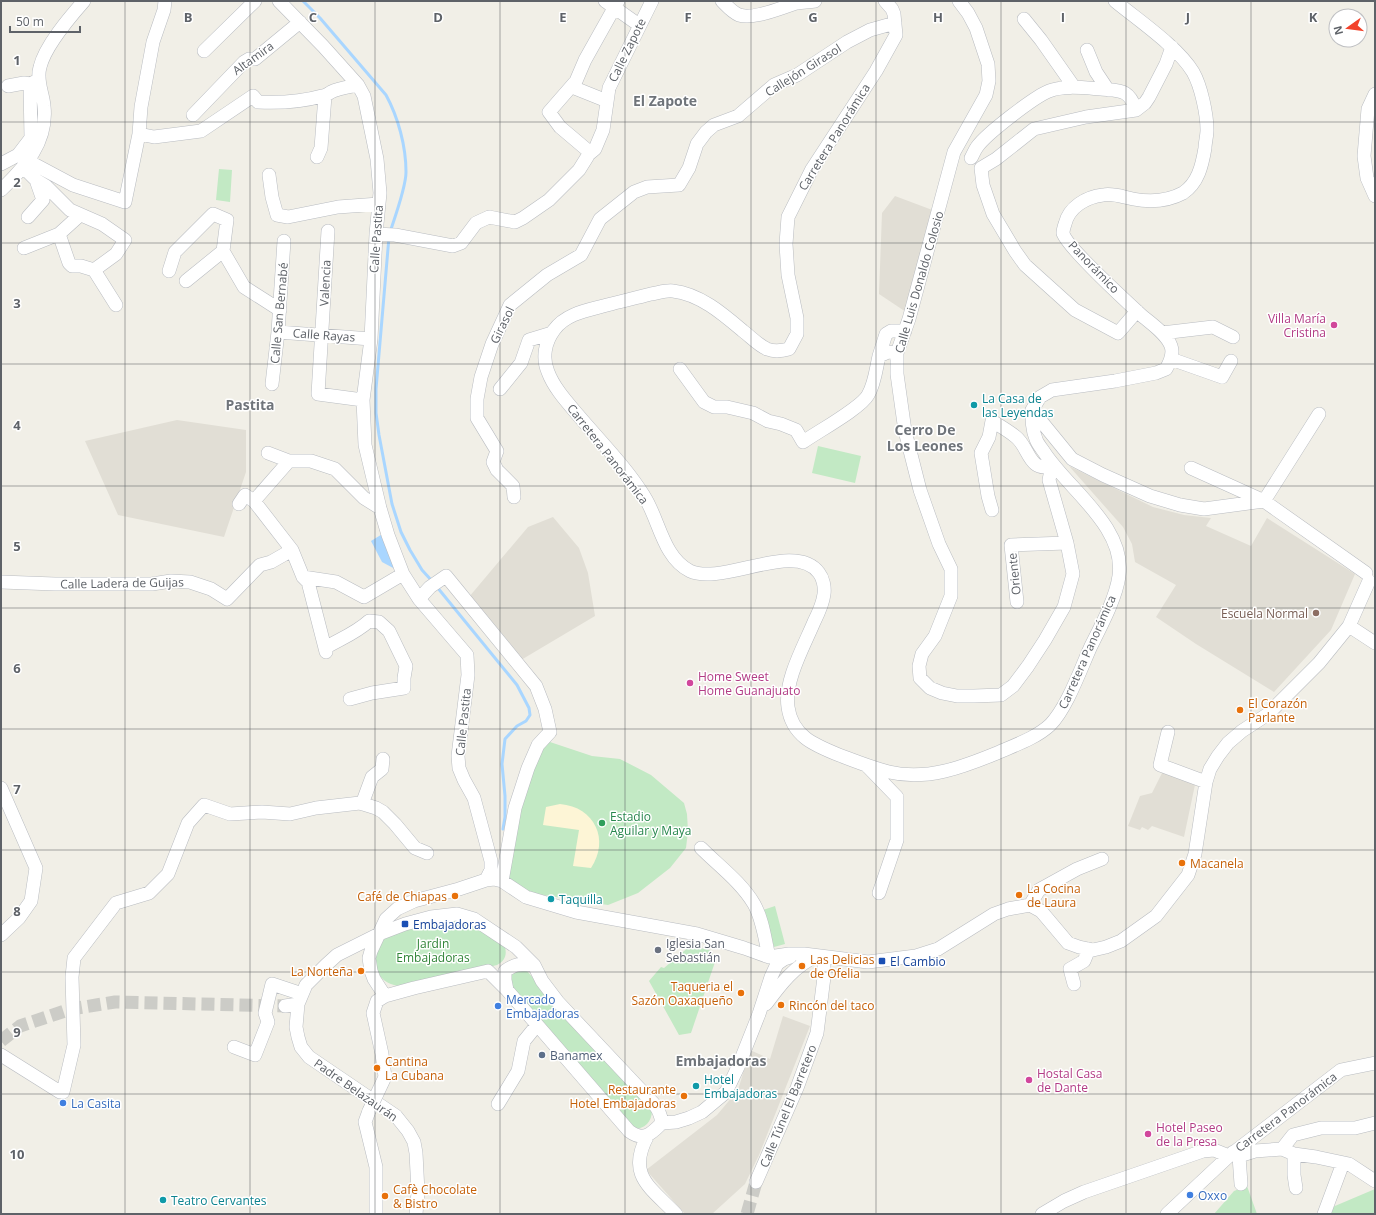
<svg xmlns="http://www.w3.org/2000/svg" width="1376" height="1215" viewBox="0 0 1376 1215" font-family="'Open Sans',sans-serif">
<rect width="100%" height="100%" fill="#f1efe7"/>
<path fill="#e1ded5" d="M895 196 935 211 906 312 879 294 882 213Z
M177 420 246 430V472L224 537 118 515 85 441Z
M1069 466 1153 507 1184 515 1211 518 1206 526 1251 546 1267 518 1355 574 1331 630 1274 692 1196 644 1156 617 1176 585 1135 562 1132 544 1123 527Z
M553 517 579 548 588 573 595 616 521 660 469 597 528 527Z
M1164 769 1196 780 1184 837 1152 826 1148 830 1142 827 1140 830 1128 826 1140 796 1152 793Z
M783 1016 810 1026 759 1155 745 1184 712 1214H685L646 1170 717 1115 738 1090 750 1050 770 1059Z"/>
<path fill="#c2e9c4" d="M219 169 232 170 230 202 216 200Z
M818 446 861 456 855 483 812 473Z
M547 741 592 756 620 759 651 775 684 803 687 814 688 831 686 848 670 868 638 893 608 905 530 893 506 876 530 769Z
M775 906 785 944 774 947 763 910Z
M431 920H465L505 947C507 955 505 961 497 965L411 986C396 988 378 983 376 965 375 960 374 956 376 950 378 947 379 942 382 939 392 929 417 925 431 920Z
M690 946 710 950 716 959 691 1033 679 1035 649 981 661 967 664 968Z
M526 970 652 1110C652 1122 645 1129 633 1129L510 988 511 972Z
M1247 1186 1257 1214H1214L1234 1191Z
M1375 1189V1214H1316Z"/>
<path fill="#fdf5d6" d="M560 804C595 807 610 840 591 868L573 866 579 830 543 825 546 807Z"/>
<path fill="#a9d6ff" d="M384 533 395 569 382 562 371 541Z"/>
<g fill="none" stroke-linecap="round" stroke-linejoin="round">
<path stroke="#a9d6ff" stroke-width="3" d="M303 1 320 18 386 95C398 117 406 146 406 172 406 187 395 217 390 232
M389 237 376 389V413L379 435 392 504 401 532 410 550 422 570 432 581
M437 587 517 685 529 708 530 715 526 721 517 726 505 739 502 764 505 796V817L503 829"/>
<path stroke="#ccccc7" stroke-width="13" stroke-dasharray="13 6" stroke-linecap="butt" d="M1 1041 20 1026 71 1009 115 1002 285 1006
M747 1214 756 1182"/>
<g stroke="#b9bcc1" stroke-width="14">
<path id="minor" d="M279 1 323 46 358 85 364 96 377 159 380 193 376 234 371 339 363 400 365 445 380 508 388 535 403 574 419 599 467 655 468 675 458 756 459 768 464 780 474 798 491 861V870L486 880
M605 1 639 25
M722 1C727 6 732 12 739 15 754 20 782 7 797 3 803 2 809 2 815 1
M885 1 892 9 894 14 896 35 876 71 812 169 788 217 786 244 788 275 797 318V334L789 349C781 351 775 352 767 349 758 345 751 337 743 331 723 314 700 294 673 291 666 290 658 293 651 294 636 298 622 301 607 305 589 310 566 313 554 330 545 342 542 358 548 372 554 388 567 402 578 415 600 441 626 467 644 496 659 519 663 558 690 571 722 586 795 540 819 573 823 578 825 587 824 594 823 603 818 614 814 622 804 646 784 681 788 707 792 736 814 745 839 755 855 761 872 768 889 772 927 781 963 767 997 753 1015 745 1036 738 1050 725 1067 708 1081 668 1091 646 1101 626 1116 598 1119 576 1126 527 1068 489 1044 452 1042 449 1037 443 1036 439 1032 430 1032 420 1032 410
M959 1 968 13 976 28 988 64 989 81 986 95 954 152 909 319 897 353V374L905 431 920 490 939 544 951 569V596L935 636 922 654 919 666 920 678 930 688 942 693 957 696H974L1001 695 1013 686 1028 666 1045 640 1064 607 1073 574 1067 543 1049 480 1052 465
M1024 19 1041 40 1074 87
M1087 50 1096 72 1108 90
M204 51 255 1
M8 86 24 83 30 84
M572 87 602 99 607 98
M1375 94 1368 109 1364 156 1367 178 1375 196
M193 115 244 62 249 59H255L300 22
M139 134 154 137 201 131 253 96 258 102C280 103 301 102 322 96 326 96 328 94 331 92 339 88 349 87 358 85
M589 154 586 149 560 127 549 112 576 81 585 60 618 1
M317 157 321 148 325 96
M971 158C973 155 974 151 977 147 986 134 1034 97 1049 91 1063 85 1086 88 1101 89 1121 91 1129 89 1136 110
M28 161 73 185 125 202 139 134 141 107 153 42 164 10 165 1
M1 164 18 155 31 138 30 84 39 80
M23 167 36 180 46 186 70 210 102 224 125 240 116 254 94 270
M981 168 983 185 993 214 1015 251 1025 265 1075 310 1118 333 1137 311
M981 168 996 159 1034 129 1086 117 1136 110 1145 103 1149 97 1166 64 1172 47
M269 175 272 197 277 215 288 217 338 207 379 204
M1 190C25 167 48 142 44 106 43 93 36 81 40 67 45 46 69 18 84 1
M28 217 43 200 36 180
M328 231 318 394 363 400
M59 234 69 263 72 266H81L94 270
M376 234 395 235 453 246 461 243 476 223 489 217 515 222 523 218 549 200 579 170 589 154 595 149 603 130 609 88 652 1
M24 248 59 234 80 215
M223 251 244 287 280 310
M94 270 116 305
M169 271 175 252 213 214 227 220 223 251 186 281
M278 332 371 339
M1162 333 1213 327 1233 337
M879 356 886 334 891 331H905
M1171 359 1222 377 1231 361
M680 369 704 402 714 407H727L753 413 768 421 781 424 796 430 803 442C817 432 861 408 868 395 875 383 876 369 879 356L888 352 897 353
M272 384 278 332 284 241
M500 389 521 363 529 340 552 333
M1032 410 1040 397 1052 390 1115 381 1156 373 1166 369C1170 362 1174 354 1171 346 1166 333 1150 323 1140 314 1127 302 1065 245 1063 233 1063 230 1064 227 1065 224 1069 207 1086 197 1103 195 1113 193 1123 197 1133 199 1149 202 1168 201 1183 193 1198 183 1202 166 1205 148 1205 143 1207 136 1207 130 1207 114 1201 86 1193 72 1178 47 1138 20 1115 1
M1032 410 1072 459 1103 475 1150 496 1180 505 1204 509 1264 501 1366 573
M268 453 289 461H311L335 469 364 498 380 508
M1191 468 1264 501 1319 414
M514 497 513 486 497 470 493 462 497 451 477 418V399L481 377 492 344 510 305 547 275 581 255 600 219 634 192 647 187 679 185 689 168 697 144 706 132 714 125 738 116 774 85 797 75 847 42 870 30 895 23
M254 501 289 461
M239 504 245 495 254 501 292 550 303 577 308 582 326 652
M992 510 988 496 981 453 989 437 992 421C1000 426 1009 431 1016 437 1029 447 1029 474 1052 465
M303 577 336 582 364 597 403 574
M1 582 55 584H152L171 581 190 582 211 589 227 599 260 565 271 562 292 550
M419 599 430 587 446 576 536 686 545 709 550 732 538 745 528 768 515 808 502 881
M1017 602 1011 545 1067 543
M1349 626 1375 643
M325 648C340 639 356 633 369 621L379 622 389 631 406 666 404 678V688L372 693 350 699
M1168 732 1160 765 1206 782
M867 766 897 797V840L879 893
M1 788 36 868 31 901 19 918 1 935
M362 804 372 777 382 769 383 759
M701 848C719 866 741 882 754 904 763 920 765 940 769 957
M1030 905 1039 890 1077 869 1102 859
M1074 984 1070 969 1084 961 1089 949
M507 990 505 980V971C516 963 521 964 534 965
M385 996 374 979 371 971 369 958 371 951 386 919 397 909 414 901 459 889 486 880 494 879 502 881 526 897 576 912 697 934 744 948 769 957 789 954H804L868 962 916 956 938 949 994 914 1008 909 1030 905 1041 911 1068 943 1079 947 1093 950 1106 947 1121 941 1156 916 1188 875 1195 854 1206 782 1210 769 1218 756 1228 743 1242 731 1268 714 1319 663 1349 626 1369 581
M377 1001 385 996 414 988 488 971 507 990 629 1131C644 1142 651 1134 662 1123 661 1116 659 1110 654 1104L558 1002 542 981 534 965 516 947 474 919 457 914 431 917 405 924 379 934 337 955 326 965 306 985 298 1004 296 1027 298 1037 301 1047 309 1057 396 1116 408 1131 414 1142 416 1153 418 1192 416 1214
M766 1004C780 985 795 965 817 956
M285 1006 298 1004
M234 1047 255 1055 268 1022 265 1013 272 984 302 994
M1 1055 60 1092H63L74 1045 72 977 74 958 116 903 149 893 168 874 188 823 204 805 230 814 262 812 290 814 316 808 360 803 376 808 383 812 395 824 415 848 427 853
M376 1096 385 1077 382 1054 373 1013 377 1001
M498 1104 518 1071 524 1041 537 1025
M369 1111 365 1122 376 1167V1214
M662 1123 676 1122 689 1118 702 1112 726 1092 738 1067 759 1014 771 977 777 964 784 959 790 957
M648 1135C626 1175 650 1187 676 1214
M1282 1149 1293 1135 1321 1128H1355L1375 1123
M1233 1152 1239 1156 1255 1151 1282 1149 1294 1154 1316 1157 1349 1164 1375 1181
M1294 1154V1175L1296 1188
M1239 1156 1241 1184
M756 1182 797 1088 817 1033 824 977V957
M1042 1214 1064 1201 1084 1192 1203 1151 1214 1150 1229 1156 1341 1070 1375 1063
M1167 1214 1229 1156
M1324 1214 1343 1163"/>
</g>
<use href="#minor" stroke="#fff" stroke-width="13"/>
<g stroke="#b9bcc1" stroke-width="14" stroke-linecap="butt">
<path id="minor-bridge" d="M369 1111 376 1096"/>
</g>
<use href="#minor-bridge" stroke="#fff" stroke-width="13"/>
</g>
<path fill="none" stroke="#5e6268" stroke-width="1" stroke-opacity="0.55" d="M125 1V1214M250 1V1214M375 1V1214M500 1V1214M625 1V1214M751 1V1214M876 1V1214M1001 1V1214M1126 1V1214M1251 1V1214M1 122H1375M1 243H1375M1 364H1375M1 486H1375M1 608H1375M1 729H1375M1 850H1375M1 972H1375M1 1094H1375"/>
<g fill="#d1479c" stroke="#fff" stroke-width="1.5">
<circle cx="1334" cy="325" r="4"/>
<circle cx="690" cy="683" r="4"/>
<circle cx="1029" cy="1080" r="4"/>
<circle cx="1148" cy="1134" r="4"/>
</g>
<g fill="#0f9aa8" stroke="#fff" stroke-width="1.5">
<circle cx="974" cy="405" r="4"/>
<circle cx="551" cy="899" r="4"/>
<circle cx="696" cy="1086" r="4"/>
<circle cx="163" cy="1200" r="4"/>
</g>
<circle fill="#8d6e63" stroke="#fff" stroke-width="1.5" cx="1316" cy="613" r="4"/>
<g fill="#e8710a" stroke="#fff" stroke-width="1.5">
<circle cx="1240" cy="710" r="4"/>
<circle cx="1182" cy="863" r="4"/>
<circle cx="1019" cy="895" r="4"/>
<circle cx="455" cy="896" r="4"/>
<circle cx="802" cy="966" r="4"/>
<circle cx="361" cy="971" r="4"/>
<circle cx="741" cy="993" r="4"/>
<circle cx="781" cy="1005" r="4"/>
<circle cx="377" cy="1068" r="4"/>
<circle cx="684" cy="1096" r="4"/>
<circle cx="385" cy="1196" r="4"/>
</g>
<circle fill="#2e9e5b" stroke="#fff" stroke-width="1.5" cx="602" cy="823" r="4"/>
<g fill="#1a4fb4" stroke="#fff" stroke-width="1.5">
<rect x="401" y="920" width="8" height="8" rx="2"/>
<rect x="878" y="957" width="8" height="8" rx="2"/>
</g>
<circle fill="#6b7280" stroke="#fff" stroke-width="1.5" cx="658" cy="950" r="4"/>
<g fill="#3f7fe0" stroke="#fff" stroke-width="1.5">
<circle cx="498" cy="1006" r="4"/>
<circle cx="63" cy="1103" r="4"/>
<circle cx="1190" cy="1195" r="4"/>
</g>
<circle fill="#5c6f8a" stroke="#fff" stroke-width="1.5" cx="542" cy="1055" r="4"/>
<g text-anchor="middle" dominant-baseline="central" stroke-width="3" stroke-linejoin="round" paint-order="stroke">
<g font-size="12" fill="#5e6268" stroke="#fff">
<text transform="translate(627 50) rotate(-64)">Calle Zapote</text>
<text transform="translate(253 58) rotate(-36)">Altamira</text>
<text transform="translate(803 70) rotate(-32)">Callejón Girasol</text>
<text transform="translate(834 137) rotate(-58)">Carretera Panorámica</text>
<text transform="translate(376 239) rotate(-86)">Calle Pastita</text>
<text transform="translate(1094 267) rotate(46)">Panorámico</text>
<text transform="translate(919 282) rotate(-74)">Calle Luis Donaldo Colosio</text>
<text transform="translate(325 283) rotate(-87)">Valencia</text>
<text transform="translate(279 313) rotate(-85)">Calle San Bernabé</text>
<text transform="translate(502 325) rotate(-64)">Girasol</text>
<text transform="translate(324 335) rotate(4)">Calle Rayas</text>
<text transform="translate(608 454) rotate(52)">Carretera Panorámica</text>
<text transform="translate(1014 574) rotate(-96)">Oriente</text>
<text transform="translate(122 583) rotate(-1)">Calle Ladera de Guijas</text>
<text transform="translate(1087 652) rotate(-66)">Carretera Panorámica</text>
<text transform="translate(463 722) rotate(-84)">Calle Pastita</text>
<text transform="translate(356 1090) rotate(35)">Padre Belazaurán</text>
<text transform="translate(788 1106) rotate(-68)">Calle Túnel El Barretero</text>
<text transform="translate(1286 1112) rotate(-37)">Carretera Panorámica</text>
</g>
<g font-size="12" fill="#b23c85" stroke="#fff" text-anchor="start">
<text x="1326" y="318" text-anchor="end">Villa María<tspan x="1326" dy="14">Cristina</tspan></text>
<text x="698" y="676">Home Sweet<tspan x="698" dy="14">Home Guanajuato</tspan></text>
<text x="1037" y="1073">Hostal Casa<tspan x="1037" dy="14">de Dante</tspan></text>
<text x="1156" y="1127">Hotel Paseo<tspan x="1156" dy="14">de la Presa</tspan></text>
</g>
<g font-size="12" fill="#0d838f" stroke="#fff" text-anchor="start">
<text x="982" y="398">La Casa de<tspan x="982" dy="14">las Leyendas</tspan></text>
<text x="559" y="899">Taquilla</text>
<text x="704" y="1079">Hotel<tspan x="704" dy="14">Embajadoras</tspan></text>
<text x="171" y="1200">Teatro Cervantes</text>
</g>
<g font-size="12" fill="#785e54" stroke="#fff" text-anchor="end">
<text x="1308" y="613">Escuela Normal</text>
</g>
<g font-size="12" fill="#c56008" stroke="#fff" text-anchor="start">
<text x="1248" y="703">El Corazón<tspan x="1248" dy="14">Parlante</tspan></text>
<text x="1190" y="863">Macanela</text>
<text x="1027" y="888">La Cocina<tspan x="1027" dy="14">de Laura</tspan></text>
<text x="447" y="896" text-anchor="end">Café de Chiapas</text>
<text x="810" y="959">Las Delicias<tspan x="810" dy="14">de Ofelia</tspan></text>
<text x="353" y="971" text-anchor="end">La Norteña</text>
<text x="733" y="986" text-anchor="end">Taqueria el<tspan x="733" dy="14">Sazón Oaxaqueño</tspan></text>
<text x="789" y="1005">Rincón del taco</text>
<text x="385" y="1061">Cantina<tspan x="385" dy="14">La Cubana</tspan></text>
<text x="676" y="1089" text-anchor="end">Restaurante<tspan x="676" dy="14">Hotel Embajadoras</tspan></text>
<text x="393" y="1189">Cafè Chocolate<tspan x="393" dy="14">&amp; Bistro</tspan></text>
</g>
<g font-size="12" fill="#27864d" stroke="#fff" text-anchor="start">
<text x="610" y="816">Estadio<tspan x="610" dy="14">Aguilar y Maya</tspan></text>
</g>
<g font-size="12" fill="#164399" stroke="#fff" text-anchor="start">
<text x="413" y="924">Embajadoras</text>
<text x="890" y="961">El Cambio</text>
</g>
<g font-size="12" fill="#308437" stroke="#fff">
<text x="433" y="943">Jardin<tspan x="433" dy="14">Embajadoras</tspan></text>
</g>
<g font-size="12" fill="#5b616d" stroke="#fff" text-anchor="start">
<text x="666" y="943">Iglesia San<tspan x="666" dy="14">Sebastián</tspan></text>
</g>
<g font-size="12" fill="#366cbe" stroke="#fff" text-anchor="start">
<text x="506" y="999">Mercado<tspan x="506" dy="14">Embajadoras</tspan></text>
<text x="71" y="1103">La Casita</text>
<text x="1198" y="1195">Oxxo</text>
</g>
<g font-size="12" fill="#4e5e75" stroke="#fff" text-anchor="start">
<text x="550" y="1055">Banamex</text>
</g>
<g font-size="14" font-weight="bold" fill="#6f747a" stroke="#fff">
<text x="665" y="100">El Zapote</text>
<text x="250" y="404">Pastita</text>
<text x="925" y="429">Cerro De<tspan x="925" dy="16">Los Leones</tspan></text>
<text x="721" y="1060">Embajadoras</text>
</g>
</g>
<g font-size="13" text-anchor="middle" font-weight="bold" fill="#5e6268" stroke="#fff" stroke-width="3" stroke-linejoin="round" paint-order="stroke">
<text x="188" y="22">B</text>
<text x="313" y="22">C</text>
<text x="438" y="22">D</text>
<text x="563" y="22">E</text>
<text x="688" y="22">F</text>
<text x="813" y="22">G</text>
<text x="938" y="22">H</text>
<text x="1063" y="22">I</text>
<text x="1188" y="22">J</text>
<text x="1313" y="22">K</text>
<text x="17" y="65">1</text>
<text x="17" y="187">2</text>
<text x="17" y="308">3</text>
<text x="17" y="430">4</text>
<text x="17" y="551">5</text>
<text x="17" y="673">6</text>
<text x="17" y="794">7</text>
<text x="17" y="916">8</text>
<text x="17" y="1037">9</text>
<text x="17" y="1159">10</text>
</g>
<rect width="1376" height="1215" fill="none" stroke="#5e6268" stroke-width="4"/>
<g transform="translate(1348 28) rotate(256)"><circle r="19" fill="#ffffff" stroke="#bfc0c3"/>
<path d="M0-3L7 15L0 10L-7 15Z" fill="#f2422b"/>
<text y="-6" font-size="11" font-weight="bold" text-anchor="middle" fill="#5e6268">N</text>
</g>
<path d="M10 26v6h70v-6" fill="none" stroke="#5e6268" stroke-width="2"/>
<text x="16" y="26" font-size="12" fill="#5e6268" stroke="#ffffff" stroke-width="3" paint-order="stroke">50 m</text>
</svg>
